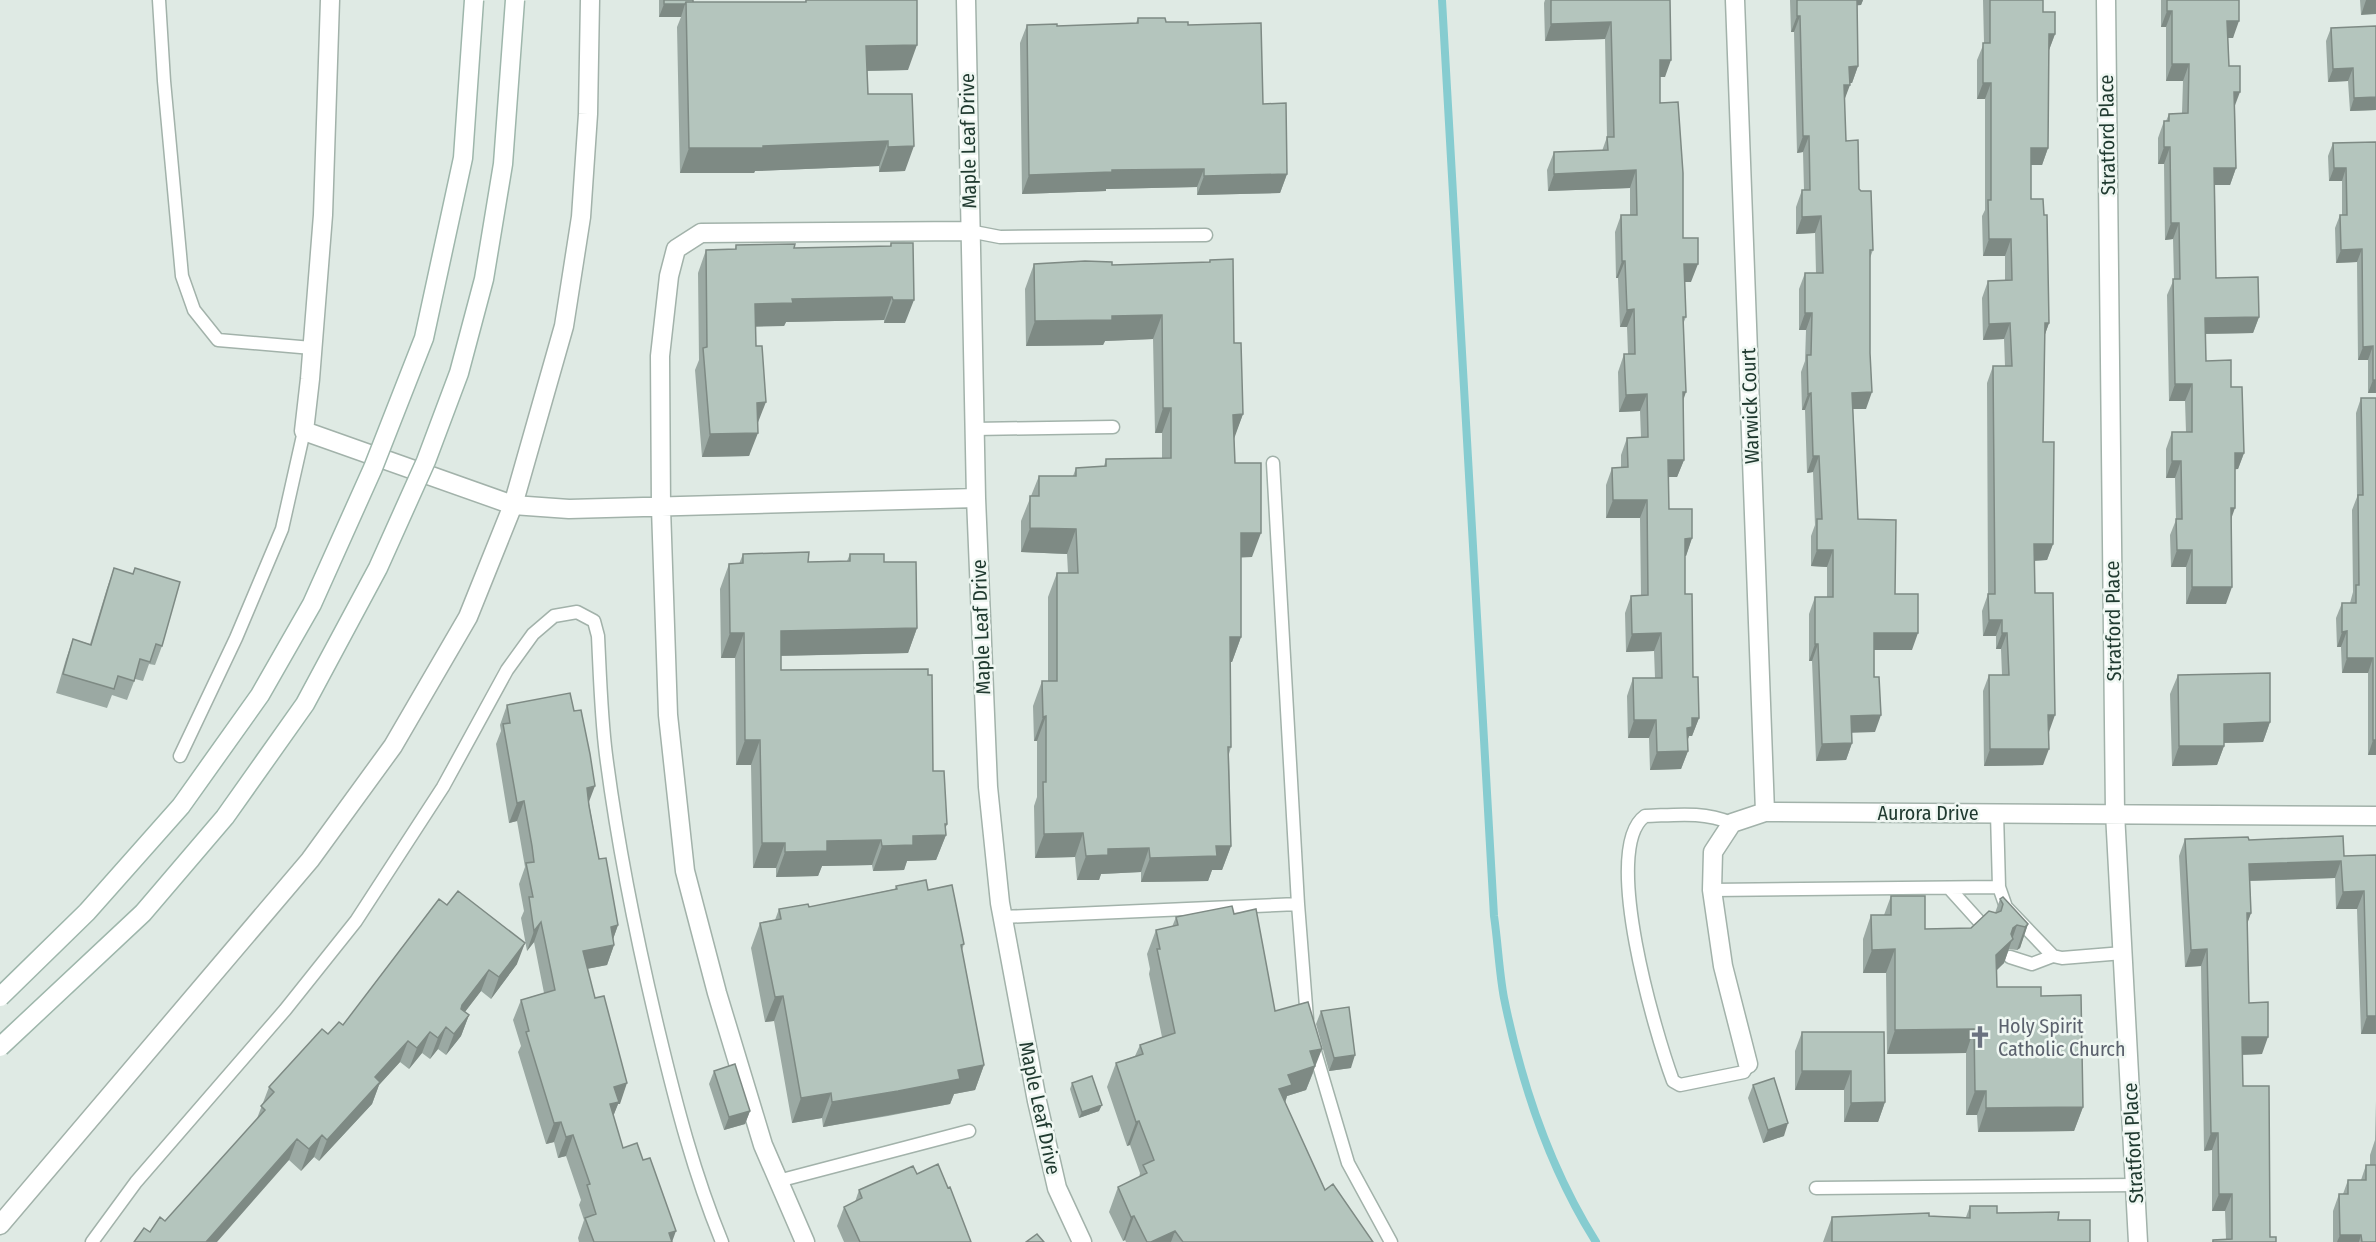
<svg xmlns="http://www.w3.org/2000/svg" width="2376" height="1242" viewBox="0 0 2376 1242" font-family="'Fira Sans Condensed',sans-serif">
<rect width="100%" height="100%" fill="#dfeae4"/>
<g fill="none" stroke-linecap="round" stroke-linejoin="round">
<path stroke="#86ccd0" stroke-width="8" d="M1442 0 1494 916C1498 943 1499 971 1504 998 1521 1082 1550 1169 1596 1242"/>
<g stroke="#a2b2aa" stroke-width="15">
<path id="service" d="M159 0 164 81 182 276 194 310 218 340 312 348
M969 231 1000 237 1206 235
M974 429 1113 427
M180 756 236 638 282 529 304 431
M1997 813 1999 887 2006 907 2053 956 2062 958 2123 953
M1732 823C1701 811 1677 815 1645 816 1600 848 1656 1035 1673 1081L1680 1085 1744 1072 1748 1064
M1949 888 1986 929
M1712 890 1999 887
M1298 904 1307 1019
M1003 917 1298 904 1273 463
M2010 957 2032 964 2053 956
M1313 1045 1348 1163 1391 1242
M778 1181 969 1131
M1816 1188 2135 1185
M92 1242 136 1182 285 1010 356 921 443 787 507 670 533 634 554 616 577 612 594 621 598 636C600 676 601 716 606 755 618 848 637 941 659 1033 676 1104 694 1174 722 1242"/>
</g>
<g stroke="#a2b2aa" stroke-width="21">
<path id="minor" d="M966 0 976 498 988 787 1000 903 1037 1101 1057 1188 1082 1242
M1735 0 1765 812
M2106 0 2115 813 2138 1242
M513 505 569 509 976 498
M1748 1064 1723 966 1712 890 1713 852 1732 823 1765 812 2376 816
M805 1242 763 1145 717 993 685 871 668 715 661 508 660 356 669 276 676 249 701 233 969 231"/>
</g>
<g stroke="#a2b2aa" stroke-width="21">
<path id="tertiary" d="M330 0 323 215 310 379 304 431 513 505
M0 1225 310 860 393 746 468 617 513 505 564 326 581 217 588 114 590 0"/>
</g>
<use href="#service" stroke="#fff" stroke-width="12"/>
<use href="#minor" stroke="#fff" stroke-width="18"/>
<use href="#tertiary" stroke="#fff" stroke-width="18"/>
<g stroke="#9eb6ab" stroke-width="21" stroke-linecap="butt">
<path id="secondary-bridge" d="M0 997 87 912 181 806 260 695 312 604 373 468 424 338 463 158 474 0
M0 1047 143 913 225 817 305 704 378 568 426 461 459 373 484 279 503 164 515 0"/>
</g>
<use href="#secondary-bridge" stroke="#fff" stroke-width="18"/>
</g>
<path fill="#9ba9a3" d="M659 0H693V2H805L806 0 908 70 867 71 868 94 905 171 879 172V166L755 171 754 173H680L677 27 681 17H659Z
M1545 0H1670L1665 77H1660V103L1683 238 1691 282H1685L1686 317 1683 324 1684 460 1677 477H1668L1669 509 1692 538 1686 556H1685V594L1693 677 1699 718 1692 736H1689L1687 741 1688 751 1681 769 1650 770 1649 738H1628L1627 696 1633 678H1655L1654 651 1626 652 1625 613 1631 596 1641 595 1640 518H1606V485L1612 468H1621V455L1627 438 1641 437 1640 411 1619 412 1618 372 1624 354H1628L1627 327H1620L1618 278H1616L1615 232 1621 215H1630V188L1548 191 1547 170 1554 152 1602 151 1607 137 1605 39 1545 41 1544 3Z
M1790 0H1863L1861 5H1857L1858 66 1852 83H1850L1844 100 1846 141 1859 189 1873 250 1870 258 1866 409H1853L1858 519 1895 594 1912 650H1874L1875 732H1852V743L1846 760 1816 761 1812 661H1809V614L1815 597H1827V567L1811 566V536L1815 525 1813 472 1807 473 1805 410H1802L1801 372 1805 361 1806 330H1799V289L1805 273H1816L1815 233 1796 234V207L1802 190H1804L1803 152 1797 153 1794 32H1791Z
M1983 0H2043V12L2055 34 2049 50 2048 148 2042 165H2031V199L2049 323 2045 334 2043 442 2053 544 2047 560 2034 561 2035 593 2049 732 2043 765 1984 766 1983 691 1989 675H2002L2001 649H1996V636H1983L1982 611 1988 594 1987 383 1993 366H2005L2004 339 1983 340 1982 298 1988 281 2005 280V256H1983L1982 216 1985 210V99H1977V60L1984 43Z
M2161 0H2239L2233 38H2228L2229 66 2235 108 2236 168 2230 185H2215L2216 278 2259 317 2253 333 2205 334 2206 361 2231 387 2244 453 2238 469H2235L2226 604H2186V567H2171L2170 535 2176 520 2175 478H2166V449L2172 432H2186L2185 401H2169L2167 295 2174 279 2173 239 2165 240 2164 164H2158V138L2164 121H2166L2169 114 2182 113 2183 81H2166V27H2161Z
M2360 0H2376L2361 15Z
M1138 18 1188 25 1263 104 1287 174 1280 193 1197 195V187L1106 189V191L1022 194 1020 43 1027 25 1057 26 1136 23Z
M2331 28 2376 110 2350 111 2348 81 2328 82 2326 41Z
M2376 142V393H2368V360H2358L2357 262 2336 263 2335 228 2340 215H2342V181H2329L2328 156 2333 143Z
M891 243 905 323H884V320L786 322 784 326H755L757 425 749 456 702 457 695 370 699 360 698 273 706 250 735 249 736 245 794 248 890 246Z
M1210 260 1234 343 1243 414 1234 437 1235 463 1252 557H1241V637L1232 662H1230L1231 747 1229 754 1231 846 1222 870H1212L1208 881 1141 882V872L1101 874 1099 880H1077L1075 857 1035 858 1034 806 1037 797V741H1034L1033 706 1042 681H1048V597L1057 573H1068L1067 554 1021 552V521L1039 476H1073L1076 468 1104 466 1106 459 1162 458V433H1155L1153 339 1105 341 1103 345 1026 346 1025 289 1034 264 1112 265 1209 262Z
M2361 398H2376V755H2368V673H2342L2341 647H2337L2336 618 2342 603H2350L2353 592 2352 510 2357 497 2356 413Z
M743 554 808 562 847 561 850 554 884 562 917 628 908 653 781 656V670L933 771 947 824 945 828 946 835 936 860 907 861 904 870 873 871 872 865 822 866 818 876 776 877V868H753L751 765H736L735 658H721L720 589 729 564H739Z
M114 568 162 646 155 665 149 664 143 681 135 679 127 700 112 695 107 708 56 693 66 659 73 639 90 644 107 588Z
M2178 675 2270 722 2263 742 2224 743V746L2217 765 2172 766 2170 694Z
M507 705 589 803 599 859 618 925 613 939 614 945 607 965 587 969 620 1104H618L613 1116 623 1148 672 1242H579L578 1238 584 1220 579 1205 581 1200 566 1156 558 1158 554 1142 546 1144 518 1052 521 1046 513 1020 521 1000 544 993 534 942 527 951 521 918 524 911 519 884 525 867 517 821 509 823 496 744 501 731 500 725Z
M2185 839 2249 840 2344 856 2376 855V1034H2361L2357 909H2336L2335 878 2250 881 2251 913 2247 923 2249 1003 2262 1054 2242 1055 2243 1086 2270 1237 2276 1242H2212L2213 1240 2226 1239 2225 1211H2212V1150L2204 1151 2201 966 2185 967 2179 856Z
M896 886 928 890 964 944 962 950 984 1065 975 1090 954 1094 950 1104 888 1116 823 1127 822 1118 792 1123 774 1021 765 1022 751 948 760 923 775 920 779 909 809 907 895 889Z
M1891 896 1925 929 1971 928 1995 913 2000 899 2028 924 2020 948 2017 950 2009 949 2004 963 1996 970 1997 987 2041 996 2083 1107 2074 1131 1978 1132 1977 1115H1966V1053L1887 1054 1886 973H1863V939L1871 915H1884Z
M447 905 517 964 491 999 481 991 465 1012 469 1015 461 1036 446 1055 438 1049 430 1059 422 1053 409 1069 400 1062 379 1085 372 1104 319 1161 314 1157 301 1171 289 1160 150 1232 165 1221 256 1121 269 1087 328 1034 343 1025Z
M1234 914 1275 1011 1313 1073 1306 1090 1287 1096 1285 1103 1325 1190 1373 1242H1126L1125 1240 1123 1241 1109 1212 1118 1187 1139 1178 1140 1173 1130 1145 1127 1146 1107 1087 1116 1063 1135 1056 1140 1045 1162 1037 1149 974 1150 969 1147 954 1156 930 1172 927 1176 917Z
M1321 1011 1351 1068 1329 1071 1316 1024Z
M1802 1032H1884L1885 1102 1878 1122H1844V1090H1795V1051Z
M714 1071 750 1111 745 1124 724 1130 709 1084Z
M1072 1083 1099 1111 1079 1118 1070 1089Z
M1753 1085 1784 1136 1763 1143 1748 1098Z
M2376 1101V1242H2333V1211L2339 1194H2343L2348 1180H2361L2366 1165H2370V1155L2375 1140Z
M917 1174 948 1188 971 1242H844L837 1226 844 1207 855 1202 859 1190Z
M1970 1206 1997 1213 2058 1220 2090 1242H1823L1832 1217 1929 1216 1966 1217Z"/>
<path fill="#7e8a84" d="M1853 0H1863L1861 5 1851 6Z
M2366 0H2376V14L2361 15Z
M664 4H685L681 17H659Z
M2167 11H2172L2166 27H2161Z
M1797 16H1800L1794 32H1791Z
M2227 21H2239L2233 38H2221Z
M1611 22 1605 39 1545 41 1551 24Z
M2049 34H2055L2049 50Z
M917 45 908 70 857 71 866 46Z
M1660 60H1671L1665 77H1653Z
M2172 64H2189L2183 81H2166Z
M1858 66 1852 83H1843L1849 67Z
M2353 68 2348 81 2328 82 2333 69Z
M1983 83H1991L1985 99H1977Z
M1844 85H1850L1844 101Z
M2234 92H2240L2234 108Z
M2376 97V110L2350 111 2354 98Z
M1803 136H1809L1803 152 1797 153Z
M888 141 879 166 755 171 754 173H680L689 148Z
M914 146 905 171 879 172 888 147Z
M2164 147H2170L2164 164H2158Z
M2031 148H2048L2042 165H2024Z
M2214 168H2236L2230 185H2208Z
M2334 168H2346L2342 181H2329Z
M1204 169 1197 187 1106 189V191L1022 194 1029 175 1112 170Z
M1636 170 1630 188 1548 191 1554 174Z
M1287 174 1280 193 1197 195 1204 176Z
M1821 216 1815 233 1796 234 1802 217Z
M2171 223H2179L2173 239 2165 240Z
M1989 239H2011L2005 256H1983Z
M2362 249 2357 262 2336 263 2341 250Z
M1622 261H1625L1618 278H1616Z
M1684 264H1698L1691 282H1678Z
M892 297 884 320 786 322 784 326 746 327 755 304 792 299Z
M893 300H914L905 323H884Z
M1634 309 1627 327H1620L1627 310Z
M1805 313H1812L1806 330H1799Z
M1162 315 1153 339 1105 341 1103 345 1026 346 1035 321 1112 316Z
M2259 317 2253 333 2199 334 2205 318Z
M2010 323 2004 339 1983 340 1989 324Z
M2045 323H2049L2043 340Z
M2373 346 2368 360H2358L2363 347Z
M2373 380H2376V393H2368Z
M2175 384H2192L2185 401H2169Z
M1683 392H1686L1680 410Z
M1872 392 1866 409H1846L1852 393Z
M1811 393 1805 410H1802L1808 394Z
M1647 394 1640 411 1619 412 1626 395Z
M766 402 757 425V403Z
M1163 408H1171L1162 433H1155Z
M1243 414 1234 439 1233 415Z
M758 433 749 456 702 457 710 434Z
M2235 453H2244L2238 469 2229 470Z
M1813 456H1819L1813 472 1807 473Z
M1668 460H1684L1677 477H1662Z
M2172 461H2181L2175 478H2166Z
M1613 500H1647L1640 518H1606Z
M2231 508H2235L2229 525Z
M1030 528 1076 529 1067 554 1021 552Z
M1241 533H1261L1252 557 1232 558Z
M1692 538 1686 556H1678L1685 539Z
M2034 544H2053L2047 560 2028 561Z
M1817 550H1833L1827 567 1811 566Z
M2177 550H2192L2186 567H2171Z
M2192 587H2232L2226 604H2186Z
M1989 620H2002L1996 636H1983Z
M917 628 908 653 771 656 781 631Z
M2347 631 2341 647H2337L2342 632Z
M730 633H744L735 658H721Z
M1661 633 1654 651 1626 652 1632 634Z
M1874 633H1918L1912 650H1868Z
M2002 633H2007L2001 649H1996Z
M1230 637H1241L1232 662H1221Z
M1815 644H1818L1812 661H1809Z
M2347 658H2373L2368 673H2342Z
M1881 715 1875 732 1845 733 1851 716Z
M2048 715H2055L2049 732 2042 731Z
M1046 716 1037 741H1034L1043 717Z
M1692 718H1699L1692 736H1689L1686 745 1687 728Z
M1634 720H1656L1649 738H1628Z
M2270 722 2263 742 2217 743 2224 724Z
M745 740H760L751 765H736Z
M2373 740H2376V755H2368Z
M1852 743 1846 760 1816 761 1822 744Z
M2179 746H2224L2217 765 2172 766Z
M1990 749H2049L2043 765 1984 766Z
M1688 751 1681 769 1650 770 1657 752Z
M595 786 587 807V788Z
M524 801 517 821 509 823 517 803Z
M945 824H947L943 835H946L936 860 907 861 904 870 873 871 882 846 913 836Z
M1083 833 1075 857 1035 858 1044 834Z
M881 840 872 865 822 866 818 876 776 877 785 852 827 841Z
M762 843H785L776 868H753Z
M1216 846H1231L1222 870H1212L1208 881 1141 882 1150 858Z
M1149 848 1141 872 1101 874 1099 880H1077L1086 856 1108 849Z
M2341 861 2335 878 2243 881 2249 864Z
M2364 891 2357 909H2336L2343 892Z
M2247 913H2251L2245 930Z
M541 922 534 942 527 951 534 931Z
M2028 924 2020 948 2017 950 2025 927Z
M618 925 611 945H614L607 965 575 971 583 951 611 927Z
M2017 925 2004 963 1988 979 1996 955 2013 928Z
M525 943 517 964 491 999 499 977Z
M1895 949 1886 973H1863L1872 950Z
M2207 949 2201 966 2185 967 2191 950Z
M489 970 481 991 454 1026 462 1005Z
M783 996 774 1021 765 1022 775 997Z
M469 1015 461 1036 446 1055 454 1034Z
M2367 1016H2376V1034H2361Z
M446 1027 438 1049 430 1059 438 1038Z
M1974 1029 1966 1053 1887 1054 1895 1030Z
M430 1032 422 1053 409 1069 417 1048Z
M2242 1037H2268L2262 1054 2235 1055Z
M408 1041 400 1062 379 1085 372 1104 319 1161 327 1140 375 1077Z
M1322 1049 1306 1090 1287 1096 1283 1109 1279 1089 1288 1075 1310 1051Z
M1355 1055 1351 1068 1329 1071 1334 1058Z
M984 1065 975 1090 954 1094 950 1104 823 1127 832 1102 958 1070Z
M1802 1071H1851L1844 1090H1795Z
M627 1083 620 1104H618L611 1122 603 1125 614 1087Z
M1975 1091H1986L1977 1115H1966Z
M831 1093 822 1118 792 1123 801 1098Z
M1885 1102 1878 1122H1844L1851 1103Z
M1102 1105 1099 1111 1079 1118 1082 1112Z
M2083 1107 2074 1131 1978 1132 1986 1108Z
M750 1111 745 1124 724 1130 729 1117Z
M1139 1121 1130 1145 1127 1146 1136 1122Z
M561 1122 554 1142 546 1144 554 1123Z
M1788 1123 1784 1136 1763 1143 1768 1130Z
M2211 1133H2218L2212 1150 2204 1151Z
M322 1135 314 1157 301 1171 309 1149Z
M573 1135 566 1156 558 1158 566 1137Z
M297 1139 289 1160 217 1242H206Z
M2219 1194H2232L2225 1211H2212Z
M1134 1216 1125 1240 1123 1241 1131 1217Z
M676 1231 672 1242 669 1233Z
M1175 1231 1171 1242H1151Z
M2340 1235H2361L2359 1242H2337Z"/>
<path fill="#b4c5bd" stroke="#7e8a84" stroke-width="1.5" d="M664 0H693V2H686L685 4H664Z
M806 0H917V45L866 46 868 94H912L914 146 888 147V141L763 146V148H689L686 2H806Z
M1551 0H1670L1671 60H1660V103L1678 102 1683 173V238H1698V264H1684L1686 317H1683L1686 392H1683L1684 460H1668L1669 509H1692V538L1685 539V594H1692L1693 677H1698L1699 718H1692V727L1687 728 1688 751 1657 752 1656 720H1634L1633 678H1662L1661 633 1632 634 1631 596 1648 595 1647 500H1613L1612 468 1628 467 1627 438 1648 437 1647 394 1626 395 1624 354H1635L1634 309 1627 310 1625 261H1622L1621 215H1637L1636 170 1554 174V152L1608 150 1607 137H1614L1611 22 1551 24Z
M1797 0H1857L1858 66 1849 67 1850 85H1844L1846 141 1858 140 1859 189 1861 191H1871L1873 250H1870V353L1872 392 1852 393 1858 519 1896 520 1895 594H1918V633H1874V677H1879L1881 715 1851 716 1852 743 1822 744 1818 644H1815V597H1833V550H1817V519H1822L1819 456H1813L1811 393 1808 394 1807 355H1811L1812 313H1805V273H1823L1821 216 1802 217V190H1810L1809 136H1803L1800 16H1797Z
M1990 0H2043V12H2055V34H2049L2048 148H2031V199H2043L2044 215H2047L2049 323H2045L2043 442H2054L2053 544H2034L2035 593H2053L2055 715H2048L2049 749H1990L1989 675H2009L2007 633H2002V620H1989L1988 594H1995L1993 366H2012L2010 323 1989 324 1988 281 2012 280 2011 239H1989L1988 200H1991V83H1983V43H1990Z
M2167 0H2239V21H2227L2229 66H2240V92H2234L2236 168H2214L2216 278 2258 277 2259 317 2205 318 2206 361 2231 360V387H2242L2244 453H2235V508H2231L2232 587H2192V550H2177L2176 519H2182L2181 461H2172V432H2192V384H2175L2173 279H2180L2179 223H2171L2170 147H2164V121H2169V114L2188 113 2189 64H2172V11H2167Z
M1138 18H1165L1166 22H1188V25L1261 23 1263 104 1286 103 1287 174 1204 176V169L1112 170V172L1029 175 1027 25 1057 24V26L1138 23Z
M2376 26V97L2354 98 2353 68 2333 69 2331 28Z
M2376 142V380H2373V346L2363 347 2362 249 2341 250 2340 215H2347L2346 168H2334L2333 143Z
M891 243H913L914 300H893L892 297 792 299 793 303 755 304 756 346H762L766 402 757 403 758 433 710 434 703 348 707 347 706 250 736 249V245L795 244 794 248 891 246Z
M1233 259 1234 343H1241L1243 414 1233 415 1235 463H1261V533H1241V637H1230L1231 747H1228L1231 846H1216L1217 856 1150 858 1149 848 1108 849V855L1086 856 1083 833 1044 834 1043 782H1046V716L1043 717 1042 681H1057V573H1078L1076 529 1030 528V496H1039V476H1076V468L1106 466V459L1171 458V408H1163L1162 315 1112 316V320L1035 321 1034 264 1085 261 1112 262V265L1210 262V260Z
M2361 398H2376V740H2373V658H2347V631L2342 632V603H2356V585H2359L2358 495H2363Z
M809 552 808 562 850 561V554H884V562H916L917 628 781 631V670L928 669V675H932L933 771H944L947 824H945L946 835 913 836V845L882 846 881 840 827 841V851L785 852V843H762L760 740H745L744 633H730L729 564 743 563V554Z
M114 568 133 574 135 568 180 582 162 646 156 644 150 662 140 659 134 681 118 676 114 689 63 674 73 639 91 645Z
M2270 673V722L2224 724V746H2179L2178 675Z
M570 693 574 711 581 710 590 754 595 786 587 788 589 806 599 859 606 858 618 925 611 927 614 945 583 951 595 998 604 996 627 1083 614 1087 619 1102 610 1104 623 1148 637 1143 643 1160 650 1158 676 1231 669 1233 672 1242H594L585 1218 596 1214 587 1185 590 1184 573 1135 566 1137 561 1122 554 1123 526 1032 529 1031 521 1000 555 990 541 922 534 931 529 897H533L526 863 534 862 532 846 524 801 517 803 503 724 510 723 507 705Z
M2343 836 2344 856 2376 855V1016H2367L2364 891 2343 892 2341 861 2249 864 2251 913H2247L2249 1003 2268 1002V1037H2242L2243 1086H2269L2270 1237H2276V1242H2213V1240L2232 1239V1194H2219L2218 1133H2211L2207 949 2191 950 2185 839 2248 837 2249 840Z
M926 880 928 890 952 885 964 944 961 945 984 1065 958 1070 960 1079 898 1091 832 1102 831 1093 801 1098 783 996 775 997 760 923 781 919 779 909 808 904 809 907 897 889 896 886Z
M458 891 525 943 499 977 489 970 462 1005 461 1009 469 1015 454 1034 446 1027 438 1038 430 1032 417 1048 408 1041 375 1077 380 1082 327 1140 322 1135 309 1149 297 1139 206 1242H134L144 1228 150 1232 160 1217 165 1221 265 1110 261 1106 274 1092 269 1087 322 1029 328 1034 339 1022 343 1025 439 899 447 905Z
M1891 896H1925V929L1971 928 1989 911 1996 913 2001 911 2003 904 2000 899 2003 897 2028 924 2025 927 2017 925 2013 928 2011 934 2013 939 1996 955 1997 987H2041V996L2081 995 2083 1107 1986 1108V1091H1975L1974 1029 1895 1030V949L1872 950 1871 915H1891Z
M1232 906 1234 914 1256 909 1275 1011 1308 1002 1322 1049 1310 1051 1315 1066 1288 1075 1292 1085 1279 1089 1325 1190 1333 1184 1373 1242H1183L1175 1231 1151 1242H1147L1134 1216 1131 1217 1118 1187 1147 1173 1143 1165 1154 1160 1139 1121 1136 1122 1116 1063 1143 1054 1140 1045 1175 1033 1157 949H1160L1156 930 1178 925 1176 917Z
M1349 1007 1355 1055 1334 1058 1321 1011Z
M1802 1032H1884L1885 1102 1851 1103V1071H1802Z
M735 1064 750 1111 729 1117 714 1071Z
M1092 1076 1102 1105 1082 1112 1072 1083Z
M1774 1078 1788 1123 1768 1130 1753 1085Z
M938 1164 948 1188 950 1187 971 1242H860L844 1207 862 1198 859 1190 913 1166 917 1174Z
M2366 1165H2376V1242H2362L2361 1235H2340L2339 1194H2348V1180H2366Z
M1970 1206H1997V1213L2059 1212 2058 1220H2090V1242H1832V1217L1929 1213V1216L1970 1218Z
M1037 1234 1044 1242H1026Z"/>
<defs>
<g id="church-bare" transform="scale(1.8)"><path d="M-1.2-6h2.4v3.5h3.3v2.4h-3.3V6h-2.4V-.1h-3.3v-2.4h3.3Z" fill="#6b7280" stroke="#eff7f2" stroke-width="2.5" paint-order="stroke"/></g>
</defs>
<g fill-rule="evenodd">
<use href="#church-bare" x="1980" y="1037"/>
</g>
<g text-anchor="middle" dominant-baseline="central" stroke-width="5" stroke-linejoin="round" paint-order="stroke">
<g font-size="20" fill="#203a30" stroke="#eff7f2">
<text transform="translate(2107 135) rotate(-91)">Stratford Place</text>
<text transform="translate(968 141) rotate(-91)">Maple Leaf Drive</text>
<text transform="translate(1750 406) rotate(-92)">Warwick Court</text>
<text transform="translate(2113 621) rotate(-91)">Stratford Place</text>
<text transform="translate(981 627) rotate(-92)">Maple Leaf Drive</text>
<text x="1928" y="813">Aurora Drive</text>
<text transform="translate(1040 1108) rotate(78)">Maple Leaf Drive</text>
<text transform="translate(2133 1143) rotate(-93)">Stratford Place</text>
</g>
<g font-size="20" fill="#5b616d" stroke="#eff7f2" text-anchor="start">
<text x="1998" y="1026">Holy Spirit<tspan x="1998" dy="23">Catholic Church</tspan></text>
</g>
</g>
</svg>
